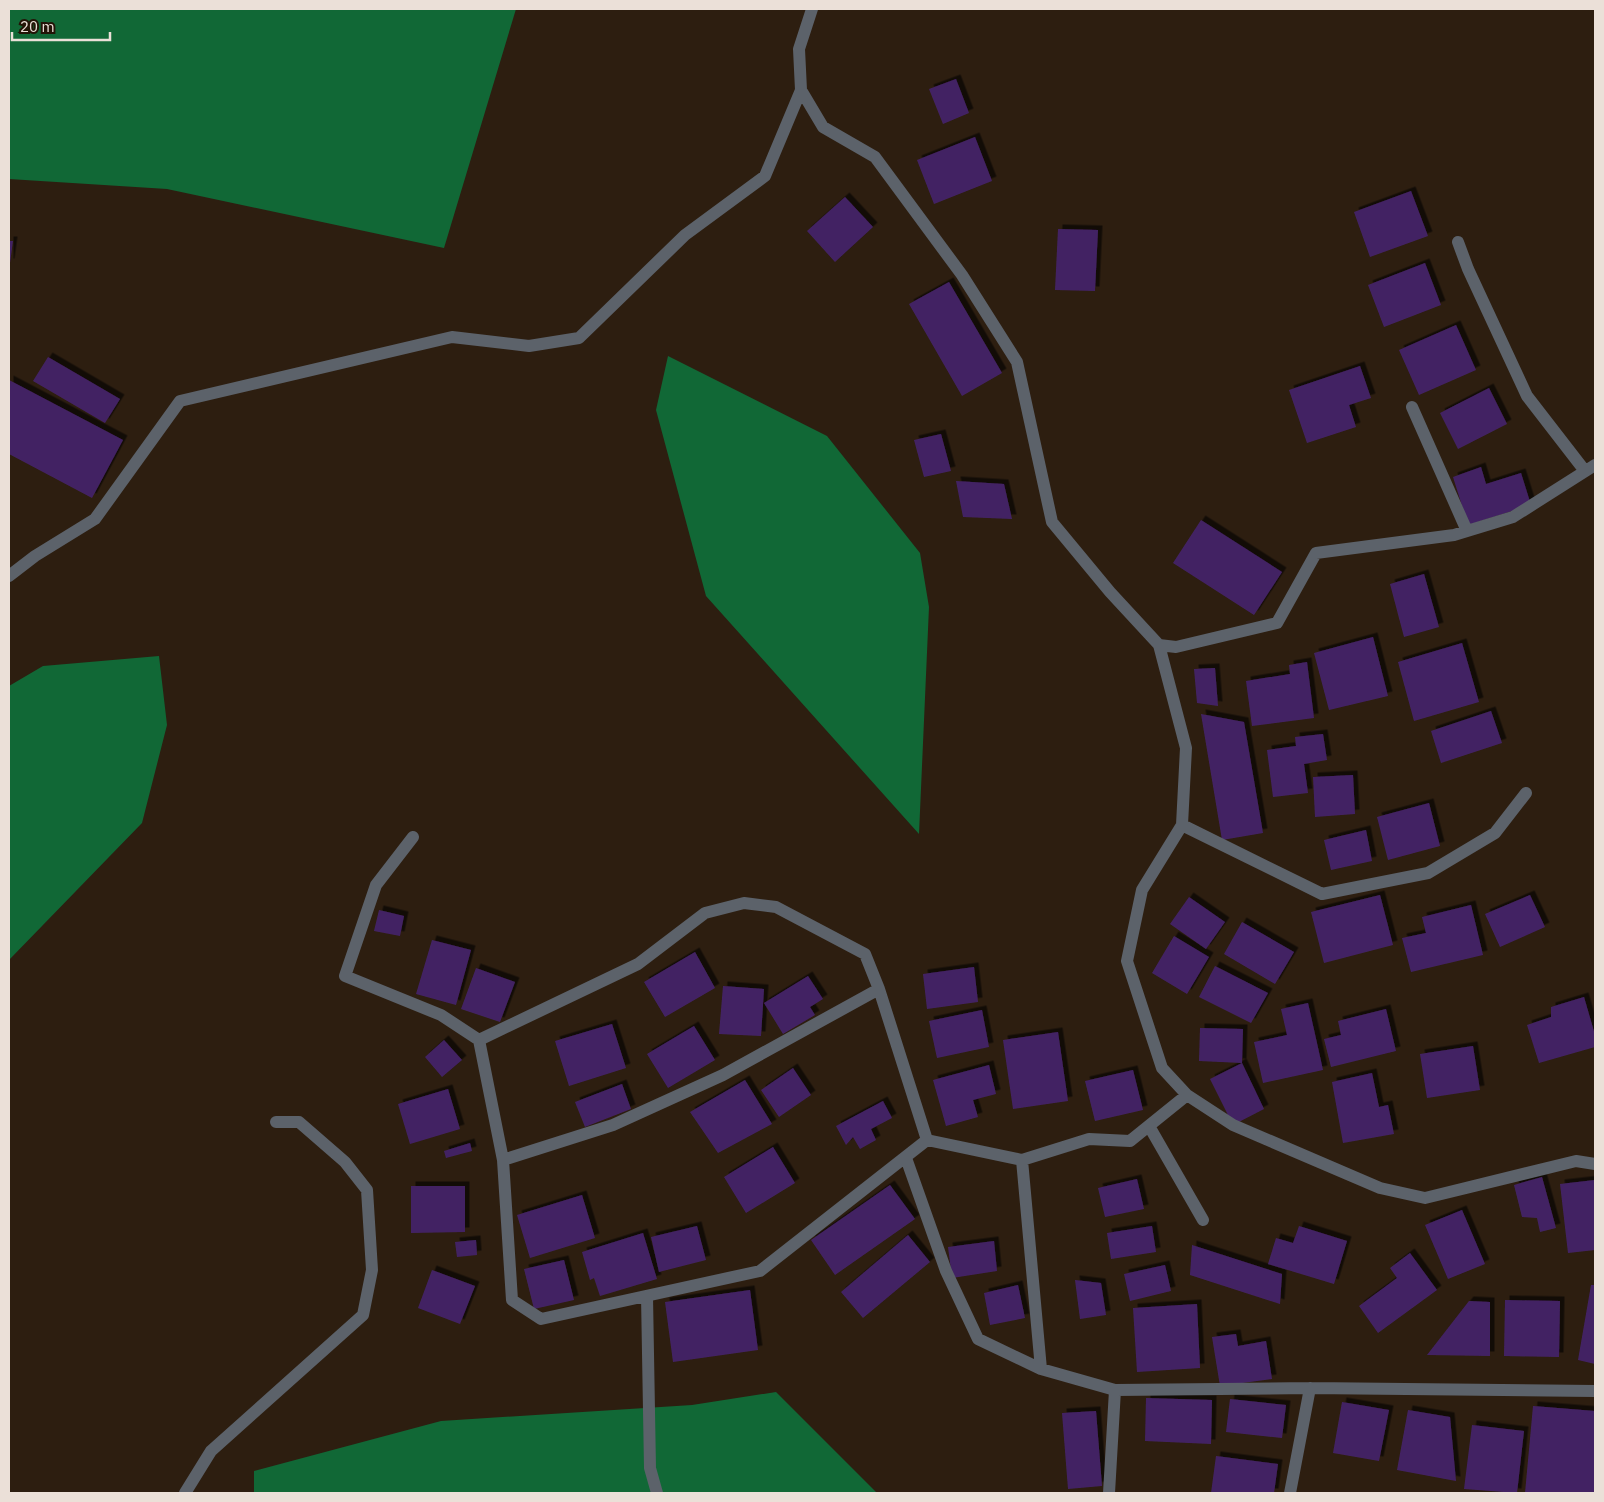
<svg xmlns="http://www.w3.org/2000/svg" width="1604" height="1502" viewBox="0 0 1604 1502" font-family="'IBM Plex Sans',sans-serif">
<defs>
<filter id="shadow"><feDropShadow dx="4.5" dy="-4.5" stdDeviation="0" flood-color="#0009"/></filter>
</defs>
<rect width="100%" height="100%" fill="#2d1e10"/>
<path fill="#116836" d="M9 9H516L444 248 167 189 9 179Z
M668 356 827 436 920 553 929 607 919 834 706 596 656 410Z
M159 656 167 725 142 823 9 960V686L43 666Z
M776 1392 877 1493H254V1471L441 1421 692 1405Z"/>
<path fill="#432364" filter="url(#shadow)" d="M956 79 969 113 943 124 929 89Z
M975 137 992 181 934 204 917 160Z
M1411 191 1428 236 1370 257 1354 212Z
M845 197 873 227 835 262 807 231Z
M1058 229 1098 230 1095 291 1055 290Z
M9 241H13L10 263H9Z
M1425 263 1441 305 1384 327 1368 285Z
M949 282 1002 373 962 396 909 304Z
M1456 325 1476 370 1419 395 1399 350Z
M48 357 120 399 105 423 33 381Z
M1360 366 1371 398 1349 405 1356 427 1307 443 1289 390Z
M9 380 123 440 92 498 9 454Z
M1489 388 1507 424 1458 449 1440 413Z
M941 434 951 471 924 477 914 440Z
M1481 467 1486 484 1521 473 1531 505 1468 525 1453 477Z
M956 481 1004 484 1012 519 963 517Z
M1201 520 1282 572 1254 615 1173 563Z
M1424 574 1439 627 1404 637 1390 584Z
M1373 637 1388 696 1329 710 1314 653Z
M1462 643 1479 702 1414 721 1398 662Z
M1307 662 1314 718 1252 726 1246 681 1290 674 1289 665Z
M1215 668 1218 706 1197 703 1194 669Z
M1491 711 1502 743 1441 763 1431 731Z
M1201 714 1244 722 1263 833 1222 840Z
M1323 734 1327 760 1304 764 1308 793 1273 797 1267 750 1296 746 1295 737Z
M1353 775 1355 814 1315 817 1313 777Z
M1429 803 1440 846 1388 860 1377 817Z
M1366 830 1372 861 1331 870 1324 840Z
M1380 895 1393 945 1324 963 1311 912Z
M1530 895 1545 927 1500 947 1485 914Z
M1189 897 1225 922 1206 949 1170 924Z
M1471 905 1483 955 1411 972 1402 938 1426 933 1422 917Z
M379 910 404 916 400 936 374 931Z
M1242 922 1294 952 1275 984 1224 954Z
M1174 936 1209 957 1187 994 1152 973Z
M432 940 471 950 456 1005 416 994Z
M695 952 715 988 665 1017 644 982Z
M1215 966 1268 993 1251 1023 1199 997Z
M974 967 978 1002 927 1009 923 974Z
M476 968 515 982 500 1022 461 1009Z
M808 976 823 999 810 1007 815 1015 783 1034 764 1003Z
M723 986 764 989 761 1036 719 1034Z
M1584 997 1595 1035V1047L1539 1063 1527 1025 1551 1017V1007Z
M1308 1003 1323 1070 1263 1083 1254 1042 1287 1035 1281 1009Z
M1386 1009 1396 1051 1331 1067 1324 1039 1341 1035 1338 1021Z
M982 1010 989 1047 937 1058 929 1021Z
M612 1024 626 1068 569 1086 555 1041Z
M694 1026 715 1060 668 1088 647 1054Z
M1200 1028 1243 1029 1242 1063 1199 1061Z
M1058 1032 1068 1101 1013 1109 1003 1040Z
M444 1040 462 1060 442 1077 425 1057Z
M1473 1046 1480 1090 1427 1098 1420 1054Z
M1242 1063 1264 1109 1233 1125 1210 1079Z
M989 1065 996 1094 973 1100 978 1117 946 1126 933 1080Z
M793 1068 811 1095 779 1117 761 1090Z
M1133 1070 1143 1110 1095 1121 1085 1081Z
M1372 1073 1379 1107 1388 1105 1394 1134 1343 1143 1332 1082Z
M745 1080 772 1124 718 1153 690 1112Z
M622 1084 631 1109 585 1127 575 1102Z
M448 1089 460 1129 410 1144 398 1104Z
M883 1101 892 1118 871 1129 876 1140 860 1149 853 1137 846 1145 836 1126Z
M470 1143 472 1151 446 1158 444 1151Z
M773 1147 795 1183 746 1213 724 1177Z
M1542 1177 1556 1228 1540 1232 1537 1218 1522 1217 1514 1185Z
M1137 1179 1144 1209 1105 1217 1098 1188Z
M1595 1180V1250L1568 1253 1560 1184Z
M890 1185 915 1219 835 1275 811 1240Z
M411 1186H465V1232L411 1233Z
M582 1195 595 1238 530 1258 517 1215Z
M1462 1210 1485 1264 1448 1279 1425 1225Z
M697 1226 706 1260 659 1272 651 1237Z
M1152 1226 1156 1252 1111 1259 1107 1233Z
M1299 1226 1347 1241 1334 1284 1268 1264 1276 1238 1293 1243Z
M643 1233 657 1279 600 1296 594 1278 590 1280 582 1252Z
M908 1235 930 1262 863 1318 841 1292Z
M476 1240 477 1255 457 1257 455 1242Z
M994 1241 997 1271 952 1278 948 1247Z
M1192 1245 1282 1274 1280 1304 1190 1275Z
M1410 1253 1437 1290 1378 1333 1359 1306 1397 1278 1390 1268Z
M564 1260 574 1300 534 1309 524 1269Z
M1165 1265 1171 1291 1130 1301 1124 1274Z
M432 1270 475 1286 460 1324 418 1308Z
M1075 1280 1101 1283 1106 1315 1080 1319Z
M1018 1285 1025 1318 990 1325 984 1293Z
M1591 1285H1595V1364L1578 1360Z
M750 1290 758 1350 673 1362 665 1302Z
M1505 1300 1560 1301 1559 1357 1504 1356Z
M1469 1301 1490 1302V1356L1427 1355Z
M1197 1304 1200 1368 1137 1372 1133 1308Z
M1236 1334 1238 1346 1266 1341 1272 1379 1220 1386 1212 1337Z
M1146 1398 1212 1400 1211 1444 1145 1441Z
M1230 1399 1286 1405 1282 1438 1226 1432Z
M1342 1402 1389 1410 1379 1461 1333 1453Z
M1533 1406 1595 1411V1493H1525Z
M1408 1410 1450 1417 1456 1481 1397 1470Z
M1096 1411 1102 1486 1068 1489 1062 1413Z
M1472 1425 1524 1431 1517 1493 1464 1489Z
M1216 1456 1278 1464 1274 1493H1211Z"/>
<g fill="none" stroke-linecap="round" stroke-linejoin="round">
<path stroke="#5c626a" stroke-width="12" d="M812 9 799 49 801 90 823 127 875 157 962 275 1017 362 1052 522 1110 592 1159 645 1186 748 1182 825 1142 890 1127 961 1162 1068 1187 1095 1233 1125 1380 1188 1425 1198 1576 1161 1595 1164
M1458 242 1468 269 1527 396 1585 471
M1412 407 1467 531
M9 576 35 556 95 519 180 401 452 337 529 346 579 338 685 235 765 176 801 90
M1159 645 1176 647 1277 623 1316 553 1454 535 1513 517 1595 465
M1182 825 1322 894 1428 873 1495 833 1526 793
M413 837 376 885 345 976 441 1015 479 1040
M1149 1126 1203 1220
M927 1140 879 989 865 954 776 907 744 903 705 913 638 964 479 1040 503 1160 512 1300 541 1319 760 1271 927 1140 1022 1160 1089 1139 1130 1141 1187 1095
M906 1158 946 1271 978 1339 1041 1369 1115 1390 1310 1388 1595 1391
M503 1160 613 1125 723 1075 879 989
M1022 1160 1041 1369
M647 1296 650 1468 657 1493
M185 1493 211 1451 363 1315 372 1270 367 1190 345 1162 299 1122H276
M1109 1493 1115 1390
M1290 1493 1310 1388"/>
</g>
<rect width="1604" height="1502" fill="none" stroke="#ebe0d8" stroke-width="20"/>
<path d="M12 32v8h98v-8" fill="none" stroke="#ebe0d8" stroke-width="2.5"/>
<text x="20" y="32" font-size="15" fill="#ebe0d8" stroke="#231407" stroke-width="4" paint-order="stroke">20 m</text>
</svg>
